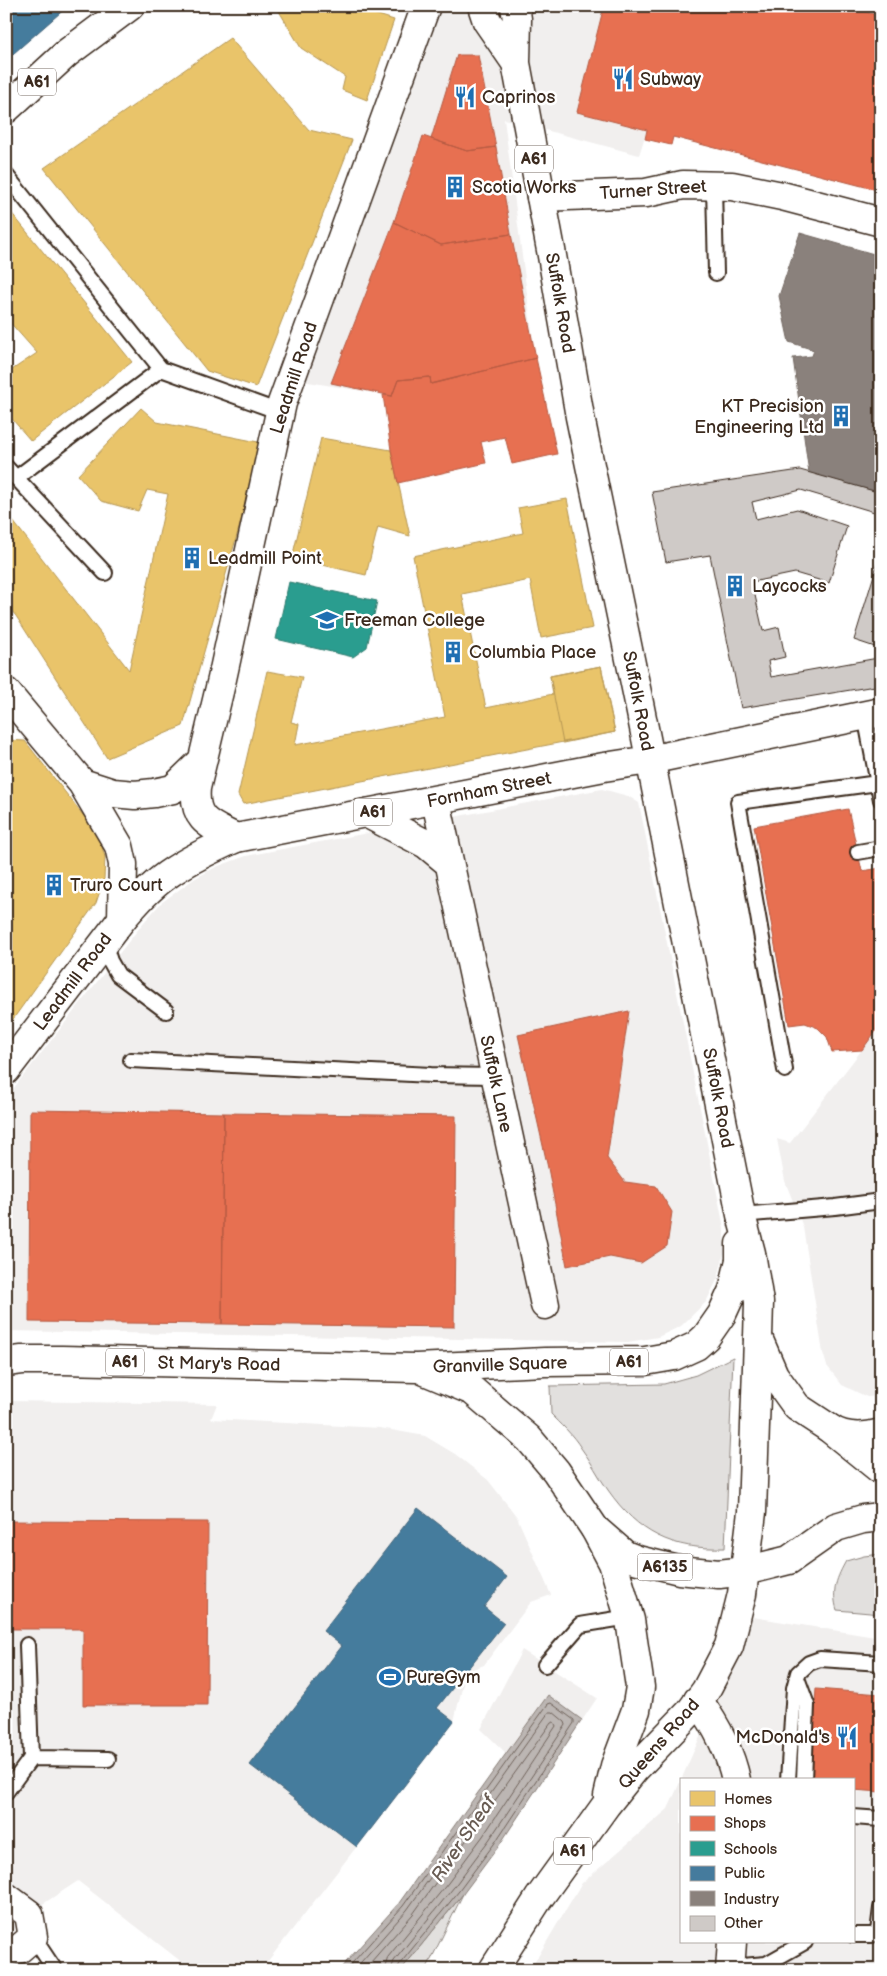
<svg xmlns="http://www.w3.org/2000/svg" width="887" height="1976" viewBox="0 0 887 1976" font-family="'Balsamiq Sans',sans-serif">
<rect width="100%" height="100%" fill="#fff"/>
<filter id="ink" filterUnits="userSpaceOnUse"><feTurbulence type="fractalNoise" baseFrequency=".02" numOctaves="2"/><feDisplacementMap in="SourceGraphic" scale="10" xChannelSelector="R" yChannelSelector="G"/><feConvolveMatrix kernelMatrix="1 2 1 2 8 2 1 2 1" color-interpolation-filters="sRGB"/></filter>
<g filter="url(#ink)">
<path fill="#f1efee" d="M432 6H678L647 130 639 155 504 119 536 362 392 396 302 381Z
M602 789 628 796 639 803 724 1228V1253L718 1278 706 1302 681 1326 658 1337 628 1342 6 1331V1098L144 922 161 903 194 879 216 867 246 856Z
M881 1025V1396L867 1397 842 1385 827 1366 823 1353 803 1227 785 1181 777 1139 790 1143Z
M6 1401 217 1404 211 1419 380 1428 425 1436 455 1454 488 1480 517 1517 551 1595 531 1602 484 1665 466 1672 454 1721 261 1970H192L78 1881 6 1928Z
M753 1617 881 1638V1970H530L581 1884 668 1809 681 1780V1942H853V1780H681Z
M522 1650 597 1698 498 1847 506 1753 481 1729Z"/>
<path fill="#e2e0de" stroke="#8e857e" d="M733 1357 725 1548C672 1550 638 1533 608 1490 598 1476 591 1461 581 1448 573 1435 561 1424 551 1414L550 1386 664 1384 696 1375Z
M881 1554V1614L837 1610C831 1591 837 1577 846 1561L864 1556Z
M463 1894 426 1970H401Z"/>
<path fill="#bcb6b3" stroke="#887e77" d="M548 1695 582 1720 498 1847 463 1894 401 1970H339L399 1903Z"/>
<path fill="#e9c46a" stroke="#b59653" d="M276 6H389L375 14 394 20 367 100 342 90 345 77 301 48Z
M230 38 309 130 352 140 256 387 207 371 44 168Z
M6 206 132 362 31 441 6 412V374L37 353 6 318Z
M141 408 157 422 263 443 183 726 107 758 16 616 6 604V512L129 670 168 494 147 490 138 511 101 501 78 475Z
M321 438 391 450 410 536 378 527 366 575 292 558Z
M567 499 593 628 541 638 530 580 462 594 486 708 553 694 550 676 601 666 615 732 243 804 238 795 267 671 302 677 291 722 299 724 295 745 445 717 413 556 523 533 518 508Z
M601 666 615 732 563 743 550 676Z
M6 740 25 741 94 829 102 847 105 857 104 879 96 903 6 1029Z"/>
<path fill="#e76f51" stroke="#b35a42" d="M604 6H844L881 16V191L673 137 671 145 645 139 647 130 577 112Z
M457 55H478L496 147 467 151 431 139Z
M423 136 467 151 496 147 511 234 441 245 394 222Z
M394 222 441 245 511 234 536 358 431 384 430 377 398 380 392 396 331 383Z
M536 358 557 454 512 464 505 437 481 442 486 463 398 483 391 450 383 395 392 396 398 380 430 377 431 384Z
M848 809 862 871 881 868V1024L862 1050 832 1052 827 1037 818 1028 805 1023 789 1025 754 826Z
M629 1011 607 1158 625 1182 656 1186 672 1212 667 1246 641 1263 610 1257 567 1266 548 1168 518 1035Z
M30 1110 224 1113 222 1324 29 1322Z
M224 1113 456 1116 454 1327 222 1324Z
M6 1521 208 1522 207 1705H83V1629H6Z
M816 1689 881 1694V1792L853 1790V1780H810Z"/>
<path fill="#2a9d8f" stroke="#2f7a6d" d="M289 582 377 601 367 647 353 657 276 639Z"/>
<path fill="#457b9d" stroke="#426377" d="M6 6H68L6 60Z
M418 1508 507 1577 484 1607 504 1623 437 1708 454 1721 357 1847 250 1765 342 1646 323 1631Z"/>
<path fill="#8a817c" stroke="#726760" d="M800 233 881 256V493L809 473 793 358 812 356 814 350 789 342 779 296Z"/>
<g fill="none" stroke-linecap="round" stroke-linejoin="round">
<path stroke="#6f625a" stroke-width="1" d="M346 1970 403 1906 548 1704 551 1703 574 1720V1723L494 1844 459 1891 399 1965 398 1970
M354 1970 407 1910 549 1712H553L565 1722 566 1725 489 1840 454 1887 394 1961 391 1970
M364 1970 413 1914 551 1723 554 1722 556 1726 483 1836 448 1883 388 1957 384 1970"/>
</g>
<path fill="#cfcac7" stroke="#3b2a1e" d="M800 470 881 493V514L801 490 752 502 756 519 797 509 847 526 829 583 795 573 752 582 763 631 779 627 785 657 768 661 771 677 878 658 881 685 741 708 710 555 666 562 652 492Z
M881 552V649L854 640Z"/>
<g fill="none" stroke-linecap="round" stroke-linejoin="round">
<g stroke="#3b2a1e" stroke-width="18">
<path id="lane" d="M6 175 161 369 280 412
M714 186 716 273
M6 467 105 573
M16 478 161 369
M865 715 881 800
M858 852 881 848
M104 942 110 961 118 975 166 1011
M131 1060 431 1075 494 1076
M785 1070 738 802 878 783
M741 1215 835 1207 881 1201
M545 1665 580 1625 629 1617
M797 1678 807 1705 804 1780
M31 1758 108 1759
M788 1780 794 1688 798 1673 809 1663 820 1659 881 1663
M6 1792 31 1758 27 1645
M853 1817 881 1819
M853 1935H872L878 1932 881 1908
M33 1937 55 1970
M730 1967 766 1964 805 1942"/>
</g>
<g stroke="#3b2a1e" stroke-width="31">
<path id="street" d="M541 197 646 193 683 185 732 186 782 196 881 222
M6 692 82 783 119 846 123 864 122 919
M649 760 881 712
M82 783 113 793 135 795 154 793 173 789 202 761
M436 801 545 1305
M366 813 426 844 449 863
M236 838C210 825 193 821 196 788L222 679 282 403 426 6
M698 1700C716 1725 730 1750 736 1780
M6 1897 29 1914 33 1937 19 1949 6 1953
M730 1970 732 1942"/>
</g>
<g stroke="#3b2a1e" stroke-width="31">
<path id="secondary" d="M829 1428C845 1439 863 1438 881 1433"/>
</g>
<g stroke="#3b2a1e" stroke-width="31">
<path id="primary" d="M758 1338 774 1375 797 1407 829 1428 881 1470
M595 1529 625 1555 638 1560 679 1570 719 1574 745 1571 789 1560 836 1527 863 1519 881 1517"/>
</g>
<g stroke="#3b2a1e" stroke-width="31">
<path id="highway" d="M482 6 487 21 516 63
M6 109 67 53 130 6
M6 1070 122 919C136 903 150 887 167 875 188 860 212 849 236 838L604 767 649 760
M6 1362 22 1360H62L416 1368 545 1362 645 1361 674 1356 696 1346 706 1337 722 1314 733 1290 740 1260V1244
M425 1371 473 1391 529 1439 556 1471 595 1529 613 1563 630 1620 640 1687 636 1710 615 1766 608 1796
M493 1970 539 1898 606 1805 634 1770 690 1712 706 1690 729 1646 742 1594 752 1512 758 1338 759 1302 751 1253 741 1215 637 693 580 417 551 250 516 63 517 19 515 6"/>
</g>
<use href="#lane" stroke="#fff" stroke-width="14"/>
<use href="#street" stroke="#fff" stroke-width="28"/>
<use href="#secondary" stroke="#fff" stroke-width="28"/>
<use href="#primary" stroke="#fff" stroke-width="28"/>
<use href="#highway" stroke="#fff" stroke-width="28"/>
</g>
</g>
<defs>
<g id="restaurant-bare" transform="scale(1.725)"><path d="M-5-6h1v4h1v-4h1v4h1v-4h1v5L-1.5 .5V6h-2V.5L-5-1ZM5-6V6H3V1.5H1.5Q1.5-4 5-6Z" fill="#1f6fb2" stroke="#fff" stroke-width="2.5" paint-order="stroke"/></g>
<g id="building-bare" transform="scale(1.725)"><path d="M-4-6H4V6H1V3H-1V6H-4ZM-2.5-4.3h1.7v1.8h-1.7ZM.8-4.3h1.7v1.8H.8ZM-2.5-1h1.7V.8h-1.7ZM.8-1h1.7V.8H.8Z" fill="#1f6fb2" stroke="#fff" stroke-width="2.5" paint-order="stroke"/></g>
<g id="university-bare" transform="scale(1.725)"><path d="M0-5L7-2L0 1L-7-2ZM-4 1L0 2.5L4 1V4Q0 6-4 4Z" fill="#1f6fb2" stroke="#fff" stroke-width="2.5" paint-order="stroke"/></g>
<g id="stadium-bare" transform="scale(1.725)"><path d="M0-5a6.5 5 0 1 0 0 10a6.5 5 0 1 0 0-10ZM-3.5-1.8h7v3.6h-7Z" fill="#1f6fb2" stroke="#fff" stroke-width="2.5" paint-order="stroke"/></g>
</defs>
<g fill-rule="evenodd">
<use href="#restaurant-bare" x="623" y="79"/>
<use href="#restaurant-bare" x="465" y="97"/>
<use href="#building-bare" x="455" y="187"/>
<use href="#building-bare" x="841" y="416"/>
<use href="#building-bare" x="192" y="558"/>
<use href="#building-bare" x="735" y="586"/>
<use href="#university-bare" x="327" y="620"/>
<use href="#building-bare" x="453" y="652"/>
<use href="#building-bare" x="54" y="885"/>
<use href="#stadium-bare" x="390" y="1677"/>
<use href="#restaurant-bare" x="847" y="1737"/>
</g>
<g text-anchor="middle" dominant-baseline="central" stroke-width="5" stroke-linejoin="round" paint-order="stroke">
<g fill="#fff" stroke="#766a62" stroke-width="1">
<rect x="18" y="68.5" width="38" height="27" rx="4"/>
<rect x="515" y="145.5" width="38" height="27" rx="4"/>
<rect x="354" y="798.5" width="38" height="27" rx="4"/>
<rect x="106" y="1348.5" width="38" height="27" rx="4"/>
<rect x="610" y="1348.5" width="38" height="27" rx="4"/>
<rect x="637.5" y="1553.5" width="55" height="27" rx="4"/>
<rect x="554" y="1837.5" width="38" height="27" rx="4"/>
</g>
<g font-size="16" font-weight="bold" fill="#3b2a1e">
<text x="37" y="82">A61</text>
<text x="534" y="159">A61</text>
<text x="373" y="812">A61</text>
<text x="125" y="1362">A61</text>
<text x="629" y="1362">A61</text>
<text x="665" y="1567">A6135</text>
<text x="573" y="1851">A61</text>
</g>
<g font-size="18" fill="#3b2a1e" stroke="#fff" text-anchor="start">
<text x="640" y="79">Subway</text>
<text x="482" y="97">Caprinos</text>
<text x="472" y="187">Scotia Works</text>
<text x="824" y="406" text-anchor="end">KT Precision<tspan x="824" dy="21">Engineering Ltd</tspan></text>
<text x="208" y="558">Leadmill Point</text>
<text x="752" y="586">Laycocks</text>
<text x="344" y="620">Freeman College</text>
<text x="469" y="652">Columbia Place</text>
<text x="70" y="885">Truro Court</text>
<text x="406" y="1677">PureGym</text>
<text x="830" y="1737" text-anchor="end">McDonald's</text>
</g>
<g font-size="18" fill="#3b2a1e" stroke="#fff">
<text transform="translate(653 190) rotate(-4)">Turner Street</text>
<text transform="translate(560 303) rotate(80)">Suffolk Road</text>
<text transform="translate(294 378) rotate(-72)">Leadmill Road</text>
<text transform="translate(638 701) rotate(79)">Suffolk Road</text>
<text transform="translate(489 790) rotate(-11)">Fornham Street</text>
<text transform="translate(73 982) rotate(-53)">Leadmill Road</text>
<text transform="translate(496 1084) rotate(78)">Suffolk Lane</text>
<text transform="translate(718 1098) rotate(79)">Suffolk Road</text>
<text transform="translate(219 1364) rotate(1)">St Mary's Road</text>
<text transform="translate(500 1365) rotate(-2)">Granville Square</text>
<text transform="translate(659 1744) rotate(-49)">Queens Road</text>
</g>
<g font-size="19" font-style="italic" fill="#685b52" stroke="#fff">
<text transform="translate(464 1839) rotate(-56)">River Sheaf</text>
</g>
</g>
<rect width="887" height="1976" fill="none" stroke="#fff" stroke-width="25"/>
<rect x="12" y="12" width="862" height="1951" fill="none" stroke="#3b2a1e" stroke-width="2" filter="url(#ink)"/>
<rect x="680" y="1778" width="175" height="165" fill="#ffffff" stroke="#b1aaa5"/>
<rect x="690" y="1791" width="25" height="15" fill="#e9c46a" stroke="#b1aaa5"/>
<text x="724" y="1804" font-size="15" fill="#3b2a1e">Homes</text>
<rect x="690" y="1816" width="25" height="15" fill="#e76f51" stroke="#b1aaa5"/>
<text x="724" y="1828" font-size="15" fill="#3b2a1e">Shops</text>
<rect x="690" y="1841" width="25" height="15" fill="#2a9d8f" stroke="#b1aaa5"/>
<text x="724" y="1854" font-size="15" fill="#3b2a1e">Schools</text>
<rect x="690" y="1866" width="25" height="15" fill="#457b9d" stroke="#b1aaa5"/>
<text x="724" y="1878" font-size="15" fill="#3b2a1e">Public</text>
<rect x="690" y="1891" width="25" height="15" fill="#8a817c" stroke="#b1aaa5"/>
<text x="724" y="1904" font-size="15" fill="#3b2a1e">Industry</text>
<rect x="690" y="1916" width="25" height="15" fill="#cfcac7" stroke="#b1aaa5"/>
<text x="724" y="1928" font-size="15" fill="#3b2a1e">Other</text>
</svg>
